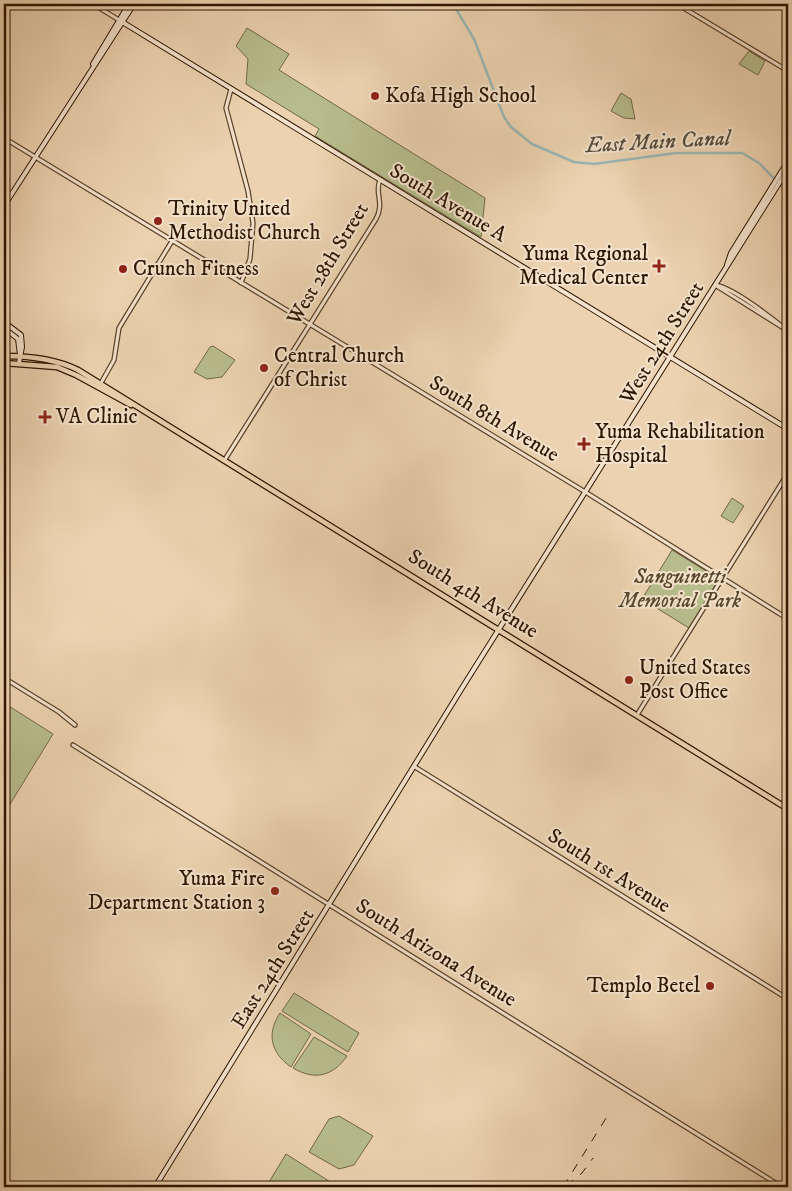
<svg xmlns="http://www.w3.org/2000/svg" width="792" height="1191" viewBox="0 0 792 1191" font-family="'IM FELL DW Pica',serif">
<rect width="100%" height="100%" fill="#ecd2b0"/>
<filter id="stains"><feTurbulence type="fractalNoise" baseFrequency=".004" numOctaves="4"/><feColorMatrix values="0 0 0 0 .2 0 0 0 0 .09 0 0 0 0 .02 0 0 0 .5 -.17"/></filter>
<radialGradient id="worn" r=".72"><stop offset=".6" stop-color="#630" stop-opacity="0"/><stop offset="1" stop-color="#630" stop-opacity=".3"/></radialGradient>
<path fill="#b7bc8c" stroke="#736846" d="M247 28 289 54 279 70 485 198 481 237 315 136 319 129 246 84 248 59 236 46Z
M749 51 765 61 758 75 739 64Z
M621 93 631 99 635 119 624 118 611 111Z
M213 346 235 360 222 377 207 379 194 372 210 347Z
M732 498 744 506 733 523 721 516Z
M672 550 719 579 689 628 642 599Z
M4 703 53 734 4 814Z
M294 993 359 1033 348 1052 282 1011Z
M280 1013 311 1034 291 1067C271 1053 266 1034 280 1013Z
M314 1037 347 1056C333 1076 315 1081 293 1068Z
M339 1116 373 1136 354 1165 339 1169 309 1152 329 1119Z
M286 1154 332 1183 329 1187H266Z"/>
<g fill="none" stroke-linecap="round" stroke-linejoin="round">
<path stroke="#9bb6b4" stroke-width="2.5" d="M453 4 474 39 504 117 511 127 532 144 574 162 594 164 676 153H742L759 163 788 193
M160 1180 171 1187"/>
<g stroke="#5e442c" stroke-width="5.5">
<path id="tertiary" d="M93 4 119 20
M677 4 788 71
M231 89 226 108 248 191 253 223 250 259 241 283
M4 138 587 493 788 619
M715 285C733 287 773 319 788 331
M715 285 785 329
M101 383 114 360 119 328 172 241
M224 461 376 219C385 203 374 192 380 180
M4 678 59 712 75 725
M637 715 788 473
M73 745 782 1187
M415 767 788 999"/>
</g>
<g stroke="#2f1500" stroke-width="6">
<path id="secondary" d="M119 20 788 429
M93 64 129 4
M4 206 134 4
M727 265 731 253 788 161
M4 322 21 335 22 347 19 363
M4 328 18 339 20 355
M155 1187 462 688 788 169"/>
</g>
<g stroke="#2f1500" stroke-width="7">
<path id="primary" d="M4 356C28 356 56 359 78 370L788 809
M4 363 57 367 76 375 131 405"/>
</g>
<use href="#tertiary" stroke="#f3e2cc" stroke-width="3"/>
<use href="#secondary" stroke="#f3e2cc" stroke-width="4"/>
<use href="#primary" stroke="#ecd2b0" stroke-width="4.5"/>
<path stroke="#2f1500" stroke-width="1" stroke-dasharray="9 9" stroke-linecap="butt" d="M566 1186 582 1173 593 1158
M563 1187 608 1115"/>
</g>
<g fill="#8f2418" stroke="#f3e2cc" stroke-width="2">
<circle cx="375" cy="96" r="5"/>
<circle cx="158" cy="221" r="5"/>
<path d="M656.5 258.5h5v5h5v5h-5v5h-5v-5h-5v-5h5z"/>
<circle cx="123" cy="269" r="5"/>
<circle cx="264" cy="368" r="5"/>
<path d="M42.5 409.5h5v5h5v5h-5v5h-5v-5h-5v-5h5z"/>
<path d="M581.5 436.5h5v5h5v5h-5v5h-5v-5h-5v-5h5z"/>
<circle cx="629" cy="680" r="5"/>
<circle cx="275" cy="891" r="5"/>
<circle cx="710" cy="986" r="5"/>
</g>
<g text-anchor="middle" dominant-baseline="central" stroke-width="4" stroke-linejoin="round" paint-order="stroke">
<g font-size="21" fill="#2f1500" stroke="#f3e2cc" text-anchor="start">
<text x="385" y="96">Kofa High School</text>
<text x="168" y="209">Trinity United<tspan x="168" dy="24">Methodist Church</tspan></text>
<text x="648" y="254" text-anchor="end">Yuma Regional<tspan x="648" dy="24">Medical Center</tspan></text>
<text x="133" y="269">Crunch Fitness</text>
<text x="274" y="356">Central Church<tspan x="274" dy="24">of Christ</tspan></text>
<text x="56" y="417">VA Clinic</text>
<text x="595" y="432">Yuma Rehabilitation<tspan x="595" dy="24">Hospital</tspan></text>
<text x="639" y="668">United States<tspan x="639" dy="24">Post Office</tspan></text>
<text x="265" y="879" text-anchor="end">Yuma Fire<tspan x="265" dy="24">Department Station 3</tspan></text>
<text x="700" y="986" text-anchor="end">Templo Betel</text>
</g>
<g font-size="21" fill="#2f1500" stroke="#f3e2cc">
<text transform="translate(448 203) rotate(31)">South Avenue A</text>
<text transform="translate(328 264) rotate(-59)">West 28th Street</text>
<text transform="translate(662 343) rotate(-58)">West 24th Street</text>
<text transform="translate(494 419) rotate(31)">South 8th Avenue</text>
<text transform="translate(473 594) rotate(32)">South 4th Avenue</text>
<text transform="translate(609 871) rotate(32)">South 1st Avenue</text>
<text transform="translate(436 953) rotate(32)">South Arizona Avenue</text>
<text transform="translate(273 969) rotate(-58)">East 24th Street</text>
</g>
<g font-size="21" font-style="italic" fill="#58472a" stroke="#f3e2cc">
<text x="680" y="577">Sanguinetti<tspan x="680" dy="24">Memorial Park</tspan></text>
</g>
<g font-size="22" font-style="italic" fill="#554d3f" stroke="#f3e2cc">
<text transform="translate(658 142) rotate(-3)">East Main Canal</text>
</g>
</g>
<rect width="792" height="1191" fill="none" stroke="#ecd2b0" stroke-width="20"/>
<rect x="5" y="5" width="782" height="1181" fill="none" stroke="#2f1500" stroke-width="2.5"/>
<rect x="10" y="10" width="772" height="1171" fill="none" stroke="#2f1500"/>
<rect width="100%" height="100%" filter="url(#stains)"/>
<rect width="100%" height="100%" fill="url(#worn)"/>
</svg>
